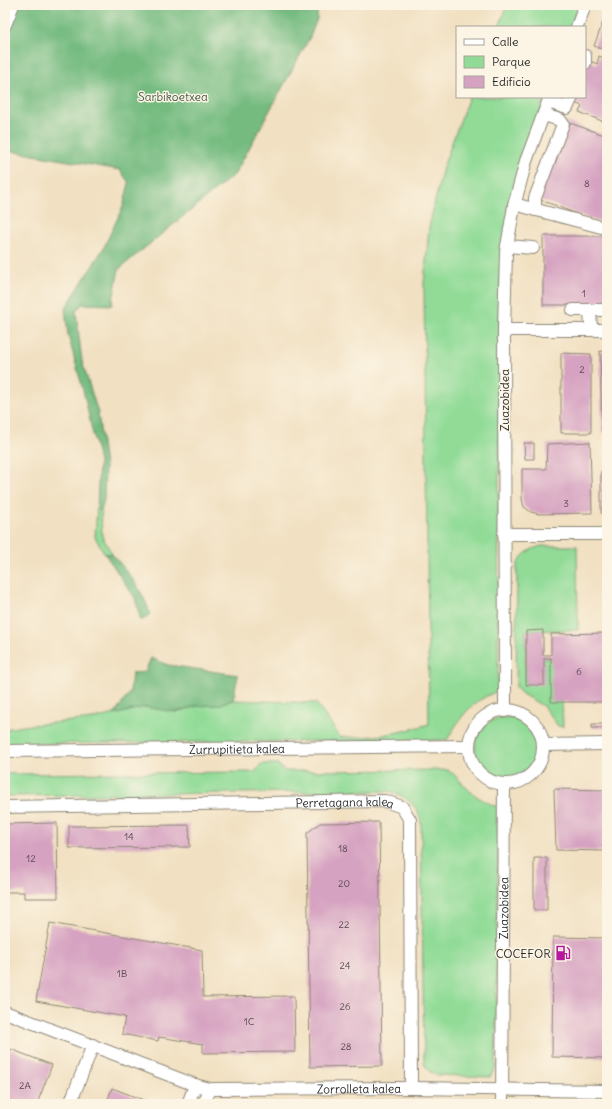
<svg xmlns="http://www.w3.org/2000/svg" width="612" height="1109" viewBox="0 0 612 1109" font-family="Delius,sans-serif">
<rect width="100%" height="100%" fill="#fcf5e5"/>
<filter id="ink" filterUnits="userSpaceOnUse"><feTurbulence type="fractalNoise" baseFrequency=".025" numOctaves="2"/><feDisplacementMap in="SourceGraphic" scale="8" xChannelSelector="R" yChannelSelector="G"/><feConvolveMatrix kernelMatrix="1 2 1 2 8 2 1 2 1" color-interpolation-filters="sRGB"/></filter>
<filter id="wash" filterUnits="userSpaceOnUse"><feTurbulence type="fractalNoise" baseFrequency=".012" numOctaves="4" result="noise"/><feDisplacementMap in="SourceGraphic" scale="16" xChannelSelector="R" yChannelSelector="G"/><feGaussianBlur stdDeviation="0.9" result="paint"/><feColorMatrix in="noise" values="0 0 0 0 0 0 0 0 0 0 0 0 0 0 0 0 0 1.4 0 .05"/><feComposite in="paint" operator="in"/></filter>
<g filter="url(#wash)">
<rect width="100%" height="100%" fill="#f1e0c1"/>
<path fill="#91db97" stroke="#5e8361" d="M503 5H579L571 27H499L506 7Z
M469 97H544L500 270 498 691C471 701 461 716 447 740L5 744V729L31 725 94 719 145 707 176 712 197 706 217 705 233 700 316 703 340 737C369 739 401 733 429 724L424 284 429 227 443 167Z
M97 507 101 511 102 536 112 554H105L95 537Z
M541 546H577L578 630 526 631V685L544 658H551L562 702 563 727 558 726 543 706 522 694 516 688 517 565C522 554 530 549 541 546Z
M475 748a31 31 0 1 1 62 0a31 31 0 1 1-62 0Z
M261 764H278L284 771 447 770C456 774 459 781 466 787 474 796 487 803 498 807L496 1067 490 1077 438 1075 430 1072 424 1064 421 822C418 805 404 795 388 791L5 796V774L255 772Z"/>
<path fill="#74bb80" stroke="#507356" d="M17 5H318L317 19 310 37 235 174 119 269 112 305 82 304 76 311 82 361 98 413 105 466 104 499 101 511 97 507 99 462 84 394 68 335 65 309 103 249 123 207 129 183 120 170 5 150V35Z
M105 554H112C128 572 143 590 150 614L141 621 135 598Z
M151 658 168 665 238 675 233 700 217 705 197 706 176 712 145 707 114 715 130 692 132 673 145 672Z"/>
<g id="blocks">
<path fill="#d6a2c1" d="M607 11V51L594 46Z
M599 56 607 59V123L579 112 582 106 572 102 574 97H585V67L588 60 597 64Z
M567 122 607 136 606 225 536 198Z
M543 236H607V305H543Z
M600 351 607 352V432H602Z
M561 353 591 354V433H561Z
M590 442 592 513 539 514 531 512 524 507 522 499V469H546L547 444Z
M524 443H534V459H525Z
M601 471H607V513H601Z
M543 630V655H551V634L607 633V702H551V658H544V685H526V631Z
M592 724H606V728H592Z
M554 789 607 790V851L556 850Z
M379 822 382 1066 310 1067 307 833 320 823Z
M57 823 58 898H24V892H5V824Z
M189 825 190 847 69 848V826Z
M534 858H547V910H534Z
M50 923 202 950 203 997 294 996 295 1052 203 1053V1044L159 1037 158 1041 122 1034 125 1017 36 1001Z
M553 937 607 938V1058L552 1057Z
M5 1047 52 1065 37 1104H5Z
M112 1088 154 1104H106Z"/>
</g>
</g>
<g filter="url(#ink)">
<use href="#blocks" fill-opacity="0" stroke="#8e8676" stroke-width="1"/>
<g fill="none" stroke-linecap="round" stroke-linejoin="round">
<g stroke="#8e8676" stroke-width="14">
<g id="minor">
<path d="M5 25 13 5"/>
<path d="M577 27 585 5"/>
<path d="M585 56V63"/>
<path d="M548 102 567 108 572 97"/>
<path d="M514 204 605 228"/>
<path d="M535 210V198L563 124 560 120 544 115"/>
<path d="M507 246 533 248"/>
<path d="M573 310H590"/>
<path d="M504 330H607"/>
<path d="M591 330 590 310H607"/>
<path d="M504 534H607"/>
<circle cx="506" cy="747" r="37"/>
<path d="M505 711 504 330 506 252 514 206 526 161 550 97"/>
<path d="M543 745 607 744"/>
<path id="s1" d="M5 751 469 746"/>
<path id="s2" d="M5 807 385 801 402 807 410 820 411 1088"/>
<path id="s3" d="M5 1012 195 1085 210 1089 411 1088 607 1091"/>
<path d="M70 1104 93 1045"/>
<path d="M188 1104 195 1085"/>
<path d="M204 1104 210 1089"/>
<path id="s4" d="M502 1104 504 784"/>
</g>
</g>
<use href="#minor" stroke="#fff" stroke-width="12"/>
</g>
</g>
<defs>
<g id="fuel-bare" transform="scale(1.2)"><path d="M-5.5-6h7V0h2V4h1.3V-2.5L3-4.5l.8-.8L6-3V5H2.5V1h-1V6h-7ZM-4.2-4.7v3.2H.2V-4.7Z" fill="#b5179e" stroke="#fcf5e5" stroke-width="2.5" paint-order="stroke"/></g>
</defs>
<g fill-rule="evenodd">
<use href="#fuel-bare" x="563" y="953"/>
</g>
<g text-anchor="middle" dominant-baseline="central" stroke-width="3" stroke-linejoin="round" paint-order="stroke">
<g font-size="10" fill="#564950">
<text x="587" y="183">8</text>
<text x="584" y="293">1</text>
<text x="582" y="369">2</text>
<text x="566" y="503">3</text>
<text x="579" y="671">6</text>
<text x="129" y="836">14</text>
<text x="343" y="848">18</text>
<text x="31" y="858">12</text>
<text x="344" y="883">20</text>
<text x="344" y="924">22</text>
<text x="345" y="965">24</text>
<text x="122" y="973">1B</text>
<text x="345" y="1006">26</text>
<text x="249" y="1021">1C</text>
<text x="346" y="1046">28</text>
<text x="25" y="1085">2A</text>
</g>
<g font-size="12" fill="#445746" stroke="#fcf5e5">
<text x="173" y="96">Sarbikoetxea</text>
</g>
<g font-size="12" fill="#2b2b2b" stroke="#fcf5e5">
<text transform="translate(504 400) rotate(-90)">Zuazobidea</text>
<text stroke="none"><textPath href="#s1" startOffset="232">Zurrupitieta kalea</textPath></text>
<text stroke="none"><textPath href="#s2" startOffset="340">Perretagana kalea</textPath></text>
<text stroke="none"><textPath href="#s4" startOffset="196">Zuazobidea</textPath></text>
<text stroke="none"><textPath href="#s3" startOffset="368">Zorrolleta kalea</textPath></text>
</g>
<g font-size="12" fill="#2b2b2b" stroke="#fcf5e5" text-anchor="end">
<text x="551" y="953">COCEFOR</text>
</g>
</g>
<rect width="612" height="1109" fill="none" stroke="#fcf5e5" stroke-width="20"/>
<rect x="456" y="26" width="130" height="72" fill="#fcf5e5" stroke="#a8a49b"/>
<rect x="464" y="39" width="20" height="6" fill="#ffffff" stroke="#a8a49b"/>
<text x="492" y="46" font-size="12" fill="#2b2b2b">Calle</text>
<rect x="464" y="56" width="20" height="12" fill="#91db97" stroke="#a8a49b"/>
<text x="492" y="66" font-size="12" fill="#2b2b2b">Parque</text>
<rect x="464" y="76" width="20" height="12" fill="#d6a2c1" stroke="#a8a49b"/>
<text x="492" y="86" font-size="12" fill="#2b2b2b">Edificio</text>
</svg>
